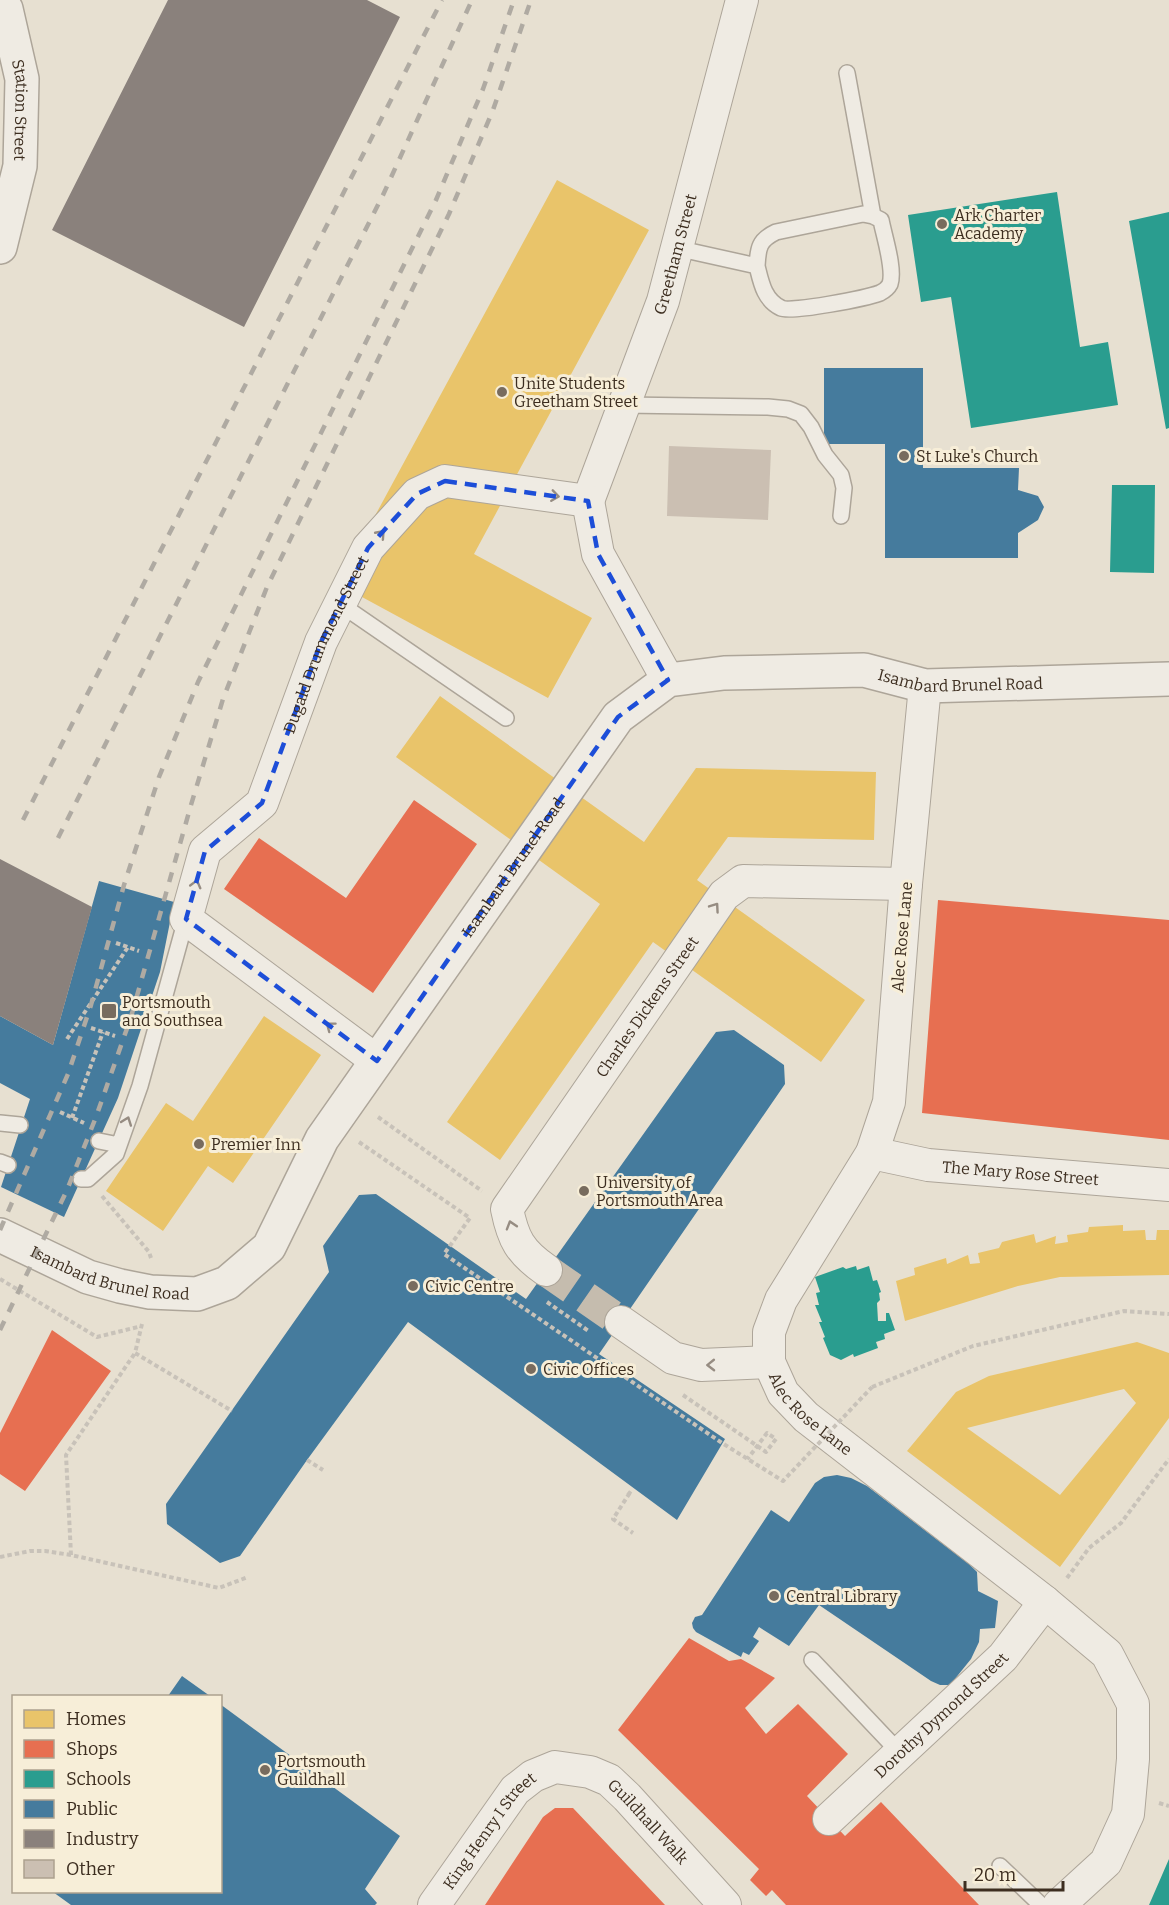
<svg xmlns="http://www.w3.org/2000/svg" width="1169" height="1905" viewBox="0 0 1169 1905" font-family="Bitter,serif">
<rect width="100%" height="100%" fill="#e7e0d1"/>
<path fill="#e9c46a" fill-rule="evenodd" d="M557 180 649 230 474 554 592 618 548 698 338 584Z
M440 696 644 842 696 768 876 772 874 840 728 837 697 880 865 1000 821 1062 653 942 500 1160 447 1122 600 904 396 757Z
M264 1016 321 1055 233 1183 208 1166 163 1231 106 1191 166 1103 193 1121Z
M1123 1225V1231L1145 1230 1146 1240H1156L1157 1230H1169V1275L1060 1277 1018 1286 905 1321 896 1281 915 1275 914 1268 946 1258 947 1264 968 1255 970 1264 980 1263 978 1253 999 1248 1002 1242 1034 1234 1036 1243 1056 1236 1055 1244 1068 1242 1067 1235 1088 1232 1089 1227Z
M1137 1342 1169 1353V1418L1060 1567 907 1451 956 1392 989 1376ZM1124 1389 1136 1403 1060 1495 967 1428Z"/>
<path fill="#e76f51" d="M414 800 477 844 373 993 224 889 259 838 346 898Z
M938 900 1169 920V1140L922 1113Z
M52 1330 111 1371 25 1491 0 1474V1433Z
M689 1638 729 1661 741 1659 775 1678 745 1708 766 1734 798 1704 848 1754 807 1796 845 1836 881 1802 979 1905H786L772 1890 766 1896 750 1880 759 1869 618 1730Z
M555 1808H573L665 1905H485L543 1817Z"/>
<path fill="#2a9d8f" d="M1057 192 1080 347 1108 342 1118 405 971 428 951 297 921 302 908 215Z
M1169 212V428L1166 429 1129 221Z
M1112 485H1155L1154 573 1110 572Z
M856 1266 857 1270 869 1266 873 1281 877 1280 881 1292 879 1293 880 1300 877 1303 878 1321H886V1313H889L895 1330 884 1334 885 1339 876 1342 878 1348 854 1357 853 1354 841 1360 830 1355 823 1338 825 1337 819 1322H822L815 1305H819L816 1293 820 1292 815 1277 843 1267 846 1269Z
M1169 1859V1905H1149Z"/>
<path fill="#457b9d" d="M824 368H923V468H1019L1018 490 1038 496 1044 507 1038 520 1018 533V558H885V444H824Z
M99 881 174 902 160 972 118 1098 64 1217 1 1187 30 1099 0 1083V1016L53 1045Z
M734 1030 784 1065 785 1084 599 1354 725 1439 677 1520 408 1322 307 1460 240 1556 220 1563 167 1524 166 1504 329 1272 323 1246 359 1195 376 1194 526 1299 716 1032Z
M837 1475 851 1478 867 1486 969 1564 977 1572 978 1591 998 1601 995 1628 980 1629 979 1642 971 1659 950 1685H940L931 1681 819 1605 789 1646 759 1627 753 1637 759 1641 749 1655 743 1652 741 1657 696 1632 693 1628 692 1623 695 1617 702 1615 771 1510 789 1522 815 1483 824 1477Z
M182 1676 210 1696H168Z
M220 1704 400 1836 365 1889 377 1903 375 1905H71L53 1892H220Z"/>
<path fill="#8a817c" d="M168 0H367L400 17 244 327 52 230Z
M0 859 92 907 53 1045 0 1016Z"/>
<path fill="#cbbfb2" d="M669 446 771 450 768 520 667 516Z"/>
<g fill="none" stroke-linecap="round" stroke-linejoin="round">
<path stroke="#c5bcae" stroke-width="32" stroke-dasharray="32 16" stroke-linecap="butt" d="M546 1270 621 1322"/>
<g stroke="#ada599" stroke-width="18">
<path id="service" d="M847 73 873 216
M676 248 757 266C761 282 764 300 781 308 791 313 867 298 880 293 884 291 888 288 890 284 895 269 884 236 881 220L873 216 863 214 776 232C759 240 758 248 757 266
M624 405 768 407 788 409 801 414 811 427 825 455 841 475 844 488 841 516
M340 604 506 718
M0 1123 20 1125
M99 1141 119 1145
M0 1162 8 1165
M81 1179H88L116 1154 140 1086 186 919
M812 1660 900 1753
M1000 1866 1041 1905"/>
</g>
<g stroke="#ada599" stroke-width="34">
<g id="minor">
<path id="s1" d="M588 501 663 301 742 0"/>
<path d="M588 501 598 554 668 680"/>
<path id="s2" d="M925 686 906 884 889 1102 872 1153 781 1300 769 1332V1362L783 1393 806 1417 1045 1602 1107 1654 1133 1704V1759L1128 1814 1106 1862 1059 1905"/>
<path id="s3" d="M377 1061 186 919 205 851 262 803 321 642 368 548 417 494 445 481 588 501"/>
<path id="s4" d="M872 1153 928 1165 1169 1185"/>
<path id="s5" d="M546 1270C520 1252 513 1239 507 1209L724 895 743 881 906 884"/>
<path d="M621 1322 673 1358 701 1365 769 1362"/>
<path id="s6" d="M829 1819 1003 1657 1045 1602"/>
<path id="s7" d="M434 1905 515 1790 533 1776 555 1767 590 1772 609 1780 627 1797 725 1905"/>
</g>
</g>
<g stroke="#ada599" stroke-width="36">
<g id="tertiary">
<path id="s8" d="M0 2 6 9 22 79 20 166 0 247"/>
<path id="s9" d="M0 1235 88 1277 120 1286 150 1292 197 1294 227 1283 269 1247 322 1139 618 717 668 680 724 673 864 670 925 686 1169 679"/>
</g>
</g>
<path stroke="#c8c2b9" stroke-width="4" stroke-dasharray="4.5 3" stroke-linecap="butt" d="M116 943 139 951
M91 1028 115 1036
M67 1039 128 947
M60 1112 84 1123
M378 1117 482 1191
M72 1118 103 1032
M102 1196 149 1252 151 1258
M0 1279 97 1337 142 1326
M547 1302 590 1332
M142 1324 135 1353 232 1411
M872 1387 973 1346 1124 1311 1169 1314
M683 1395 766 1452 776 1439 767 1433 749 1457 747 1459
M307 1460 323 1470
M628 1495 631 1491 613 1519 633 1533
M71 1555 66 1455 135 1353
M0 1557 30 1551H45L71 1555 219 1588 248 1577
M1067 1578 1089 1548 1121 1523 1169 1459
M1159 1803 1169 1806"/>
<use href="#service" stroke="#efebe3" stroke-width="15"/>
<use href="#minor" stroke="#efebe3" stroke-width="32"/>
<use href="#tertiary" stroke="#efebe3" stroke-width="33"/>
<path stroke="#afaaa2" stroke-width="4.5" stroke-dasharray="10 10" stroke-linecap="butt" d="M23 820 442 0
M58 838 383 195 472 0
M0 1230 68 1074 91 1005 124 885 159 777 198 682 436 200 483 89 514 0
M0 1330 67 1190 96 1117 131 1017 191 805 223 699 267 587 449 214 493 110 531 0"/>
<path stroke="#c8c2b9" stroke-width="4" stroke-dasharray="4.5 3" stroke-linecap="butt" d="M359 1142 470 1218 444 1254 722 1443 783 1481 872 1387"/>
</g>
<defs><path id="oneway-chevron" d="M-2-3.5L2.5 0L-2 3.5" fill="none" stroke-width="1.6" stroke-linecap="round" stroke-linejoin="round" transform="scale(1.5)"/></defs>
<g stroke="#968c82">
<use href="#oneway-chevron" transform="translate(555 496) rotate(8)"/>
<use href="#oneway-chevron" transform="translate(381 534) rotate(-48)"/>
<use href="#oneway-chevron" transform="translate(196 884) rotate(-75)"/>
<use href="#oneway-chevron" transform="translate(715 907) rotate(-55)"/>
<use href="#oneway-chevron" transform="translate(330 1026) rotate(-143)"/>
<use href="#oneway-chevron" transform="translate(127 1121) rotate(-70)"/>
<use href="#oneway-chevron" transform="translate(511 1225) rotate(-107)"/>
<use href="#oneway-chevron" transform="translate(711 1365) rotate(179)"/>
</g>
<path fill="none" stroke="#1d4ed8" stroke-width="4.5" stroke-dasharray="12 8" stroke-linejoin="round" d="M445 481 588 501 598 554 668 680 618 717 377 1061 186 919 205 851 262 803 321 642 368 548 417 494Z"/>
<g fill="#786c5e" stroke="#f7eed8" stroke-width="2">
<circle cx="942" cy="224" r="6"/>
<circle cx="502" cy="392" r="6"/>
<circle cx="904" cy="456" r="6"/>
<rect x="101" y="1003" width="16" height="16" rx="3"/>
<circle cx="199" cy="1144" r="6"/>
<circle cx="584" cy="1191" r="6"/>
<circle cx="413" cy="1286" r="6"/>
<circle cx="531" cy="1369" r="6"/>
<circle cx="774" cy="1596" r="6"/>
<circle cx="265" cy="1770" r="6"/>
</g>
<g text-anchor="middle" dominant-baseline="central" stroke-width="6" stroke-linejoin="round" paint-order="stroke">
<g font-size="16" fill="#3d2e20" stroke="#f7eed8">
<text stroke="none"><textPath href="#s8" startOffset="112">Station Street</textPath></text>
<text stroke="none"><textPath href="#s1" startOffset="262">Greetham Street</textPath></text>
<text stroke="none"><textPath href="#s3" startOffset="554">Dugald Drummond Street</textPath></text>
<text stroke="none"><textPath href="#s9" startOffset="1288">Isambard Brunel Road</textPath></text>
<text stroke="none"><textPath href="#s9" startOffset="748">Isambard Brunel Road</textPath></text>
<text transform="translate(902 937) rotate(-85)">Alec Rose Lane</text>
<text stroke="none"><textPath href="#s5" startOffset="321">Charles Dickens Street</textPath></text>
<text stroke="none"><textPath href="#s4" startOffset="150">The Mary Rose Street</textPath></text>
<text stroke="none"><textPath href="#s9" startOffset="118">Isambard Brunel Road</textPath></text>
<text stroke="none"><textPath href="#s2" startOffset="776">Alec Rose Lane</textPath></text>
<text stroke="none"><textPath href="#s6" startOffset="153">Dorothy Dymond Street</textPath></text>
<text stroke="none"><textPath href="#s7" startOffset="300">Guildhall Walk</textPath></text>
<text stroke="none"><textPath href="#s7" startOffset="93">King Henry I Street</textPath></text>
</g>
<g font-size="16" fill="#3d2e20" stroke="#f7eed8" text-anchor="start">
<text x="954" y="215">Ark Charter<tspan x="954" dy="18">Academy</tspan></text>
<text x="514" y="383">Unite Students<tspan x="514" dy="18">Greetham Street</tspan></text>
<text x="916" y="456">St Luke's Church</text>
<text x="122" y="1002">Portsmouth<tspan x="122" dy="18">and Southsea</tspan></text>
<text x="211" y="1144">Premier Inn</text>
<text x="596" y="1182">University of<tspan x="596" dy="18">Portsmouth Area</tspan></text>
<text x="425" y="1286">Civic Centre</text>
<text x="543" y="1369">Civic Offices</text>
<text x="786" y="1596">Central Library</text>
<text x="277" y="1761">Portsmouth<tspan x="277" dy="18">Guildhall</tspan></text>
</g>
</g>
<rect x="12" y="1695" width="210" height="198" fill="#f7eed8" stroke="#ada18e" stroke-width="1.5"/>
<rect x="24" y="1710" width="30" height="18" fill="#e9c46a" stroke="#ada18e" stroke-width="1.5"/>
<text x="66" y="1725" font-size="18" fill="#3d2e20">Homes</text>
<rect x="24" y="1740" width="30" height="18" fill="#e76f51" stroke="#ada18e" stroke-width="1.5"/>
<text x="66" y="1755" font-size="18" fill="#3d2e20">Shops</text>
<rect x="24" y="1770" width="30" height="18" fill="#2a9d8f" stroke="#ada18e" stroke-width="1.5"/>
<text x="66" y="1785" font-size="18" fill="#3d2e20">Schools</text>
<rect x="24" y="1800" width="30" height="18" fill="#457b9d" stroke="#ada18e" stroke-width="1.5"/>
<text x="66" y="1815" font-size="18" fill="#3d2e20">Public</text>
<rect x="24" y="1830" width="30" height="18" fill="#8a817c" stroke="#ada18e" stroke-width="1.5"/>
<text x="66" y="1845" font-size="18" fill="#3d2e20">Industry</text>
<rect x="24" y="1860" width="30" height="18" fill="#cbbfb2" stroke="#ada18e" stroke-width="1.5"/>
<text x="66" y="1875" font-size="18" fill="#3d2e20">Other</text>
<path d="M965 1881v9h98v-9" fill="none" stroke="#3d2e20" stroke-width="3"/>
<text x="974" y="1881" font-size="18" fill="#3d2e20" stroke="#f7eed8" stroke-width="4.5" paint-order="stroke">20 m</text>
</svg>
